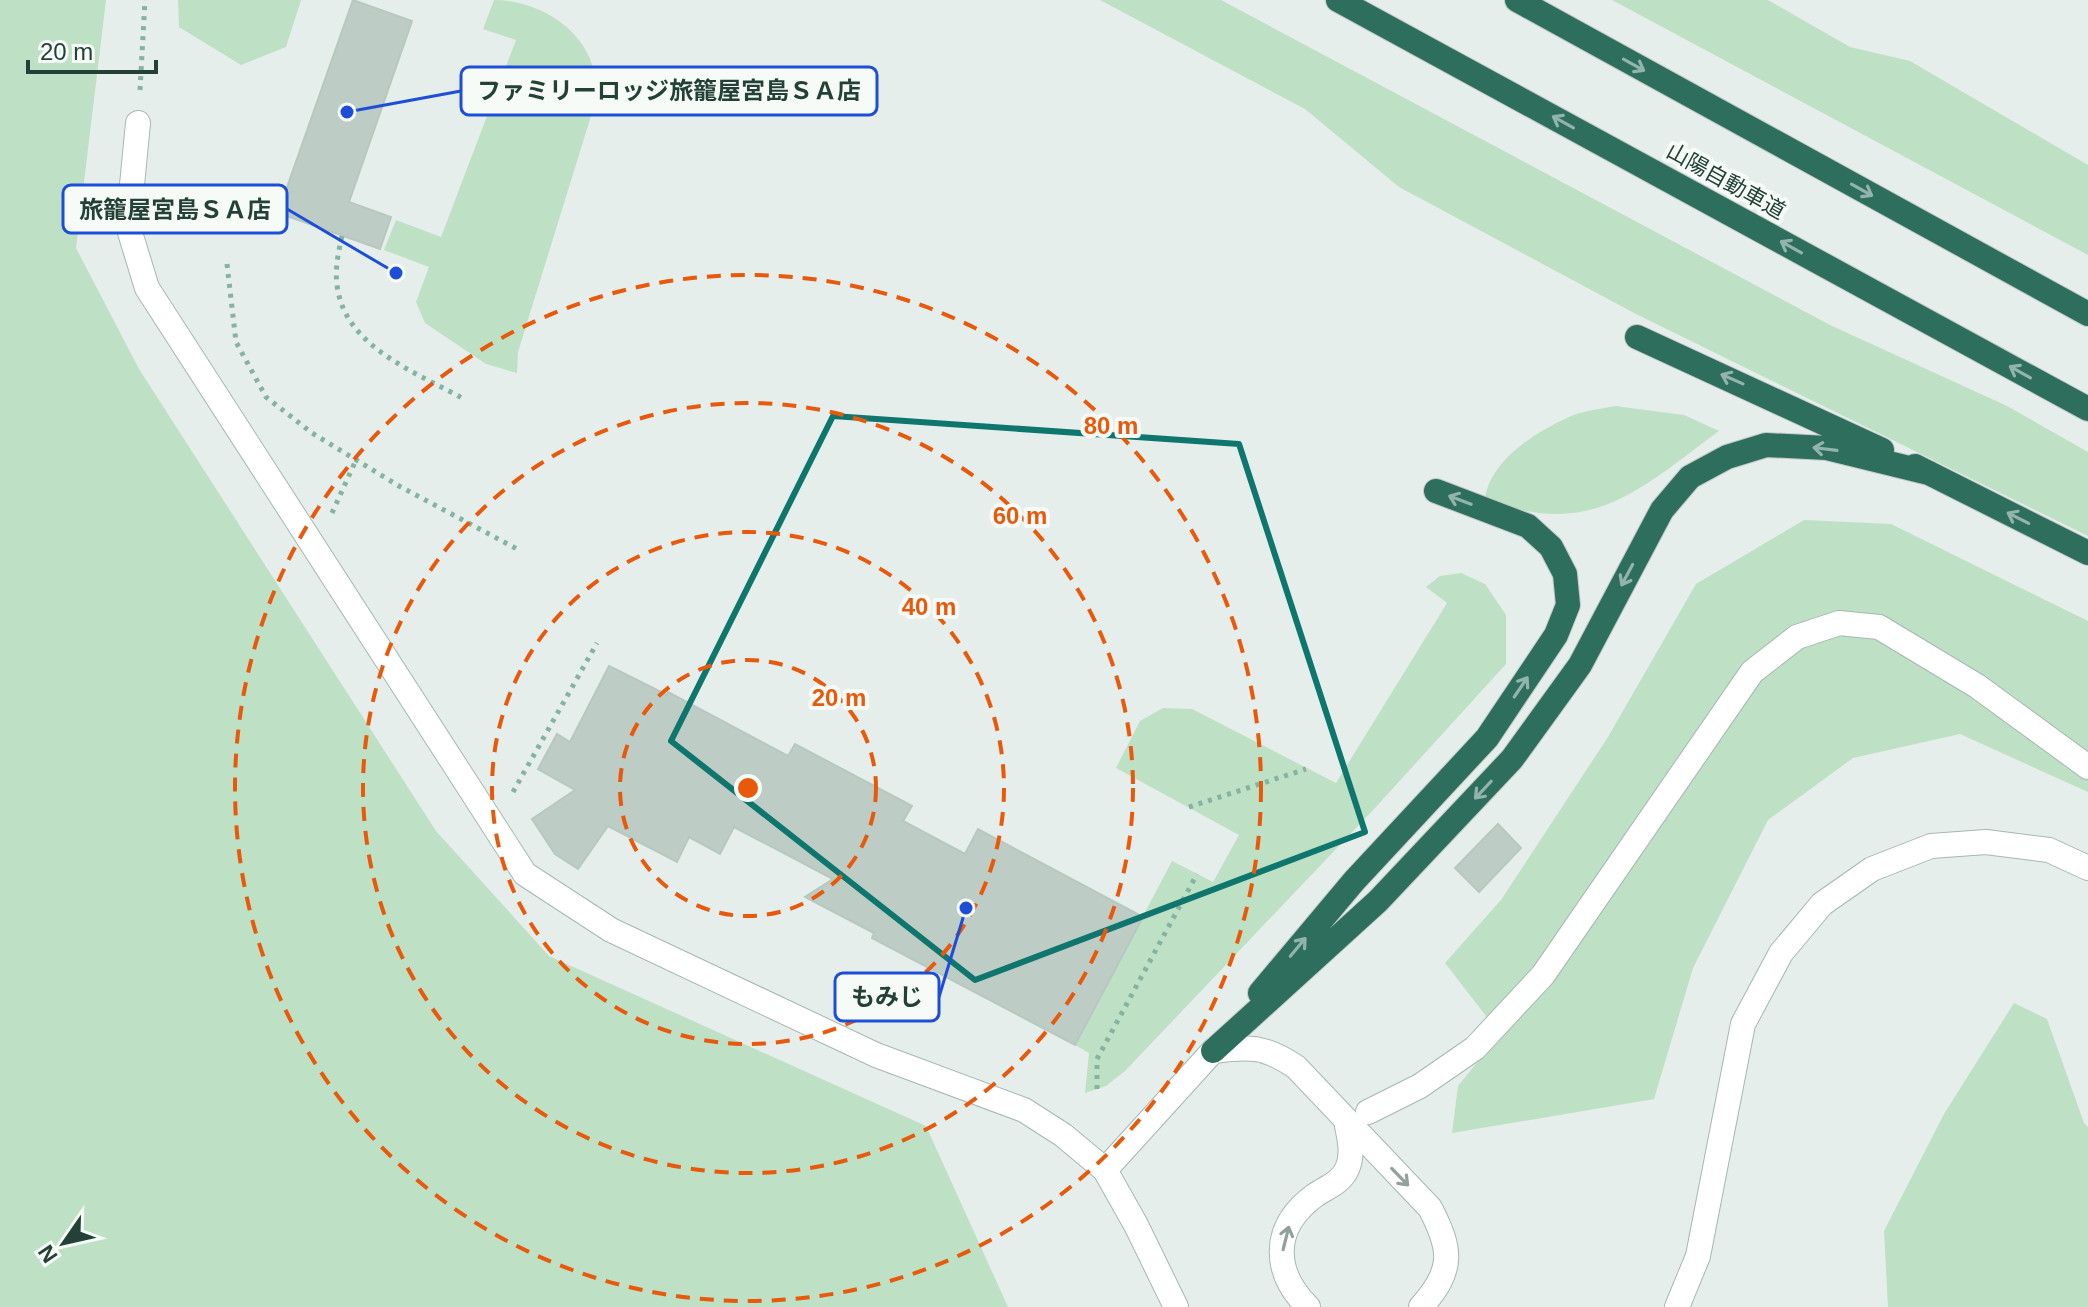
<svg xmlns="http://www.w3.org/2000/svg" width="2088" height="1307" viewBox="0 0 2088 1307" font-family="Helvetica,'Noto Sans JP',sans-serif">
<rect width="100%" height="100%" fill="#e5eeea"/>
<path fill="#bee0c5" d="M0 0H106L76 248 139 369 436 831 549 956 926 1126 1008 1307H0Z
M178 0H301L286 47 241 65 179 27Z
M494 0C532 0 575 22 590 59 595 71 594 90 595 103L518 352 517 373 486 364 425 323 416 302 429 267 384 250 396 220 441 237 516 40 483 29Z
M1100 0H1221L1830 325 2007 406 2088 452V536L1636 314 1399 187 1305 109Z
M1612 0H1768L1850 47 1910 61 2088 165V255Z
M1615 406 1684 415 1719 431C1639 490 1589 541 1485 498 1491 460 1534 433 1567 418 1581 411 1600 409 1615 406Z
M1804 520 1891 524 2088 621V792L1960 734 1853 758 1768 820 1693 968 1654 1099 1452 1133 1458 1086 1500 1034 1445 963 1501 900 1608 737 1696 584Z
M1461 573 1485 584 1506 615V664L1375 808 1125 1071 1106 1086 1085 1093 1089 1053 1075 1045 1172 861 1213 882 1239 835 1116 768 1140 721 1163 708 1192 709 1336 783 1447 603 1426 587 1440 576Z
M2014 1003 2047 1019 2084 1123 2088 1127V1307H1888L1884 1231 1944 1114Z"/>
<path fill="#bdccc5" stroke="#b7c8c0" stroke-width="2" d="M353 0 412 21 349 202 391 217 380 249 278 213Z
M609 666 667 695 668 692 788 756 795 744 912 806 903 821 965 854 978 829 1143 917 1075 1045 872 938 874 933 805 897 833 879 734 827 720 854 689 837 677 862 608 826 578 869 555 854 532 819 575 790 538 769 557 734 570 742Z
M1498 824 1521 848 1479 892 1455 868Z"/>
<g fill="none" stroke-linecap="round" stroke-linejoin="round">
<g stroke="#a7b7b1" stroke-width="26">
<path id="pedestrian" d="M1368 1112 1420 1086 1475 1048 1543 975 1752 672 1797 637 1839 623 1879 627 1977 686 2088 767"/>
</g>
<g stroke="#a7b7b1" stroke-width="26">
<path id="minor" d="M138 123 128 226 147 288 525 874 611 930 876 1055 1024 1110 1063 1135 1105 1170 1213 1051C1249 1046 1265 1046 1296 1067L1430 1208C1452 1250 1454 1270 1421 1307
M1308 1307C1273 1272 1271 1228 1314 1196 1325 1188 1341 1183 1347 1169 1354 1154 1349 1136 1346 1121"/>
</g>
<g stroke="#a7b7b1" stroke-width="26">
<path id="tertiary" d="M1105 1170 1136 1225 1176 1307
M1677 1307 1698 1256 1743 1024 1781 953 1822 904 1872 869 1931 846 1986 842 2049 850 2088 868"/>
</g>
<g stroke="#c1cac7" stroke-width="26">
<path id="motorway" d="M1338 0 2088 409
M1517 0 2088 314
M1637 337 1882 450
M1915 466 2088 553
M1260 993 1354 881 1487 738 1556 635 1568 605 1565 574 1551 547 1528 526 1436 491
M1213 1051 1378 901 1512 759 1580 665 1662 510 1690 477 1727 457 1766 445 1827 448 1929 473"/>
</g>
<path stroke="#85b3a1" stroke-width="5" stroke-dasharray="4 6" stroke-linecap="butt" d="M140 90 145 0
M342 236C338 254 334 272 338 291 348 348 419 374 464 399
M227 264 236 342 266 397 312 433 399 486 519 550
M332 513 356 460
M513 792 597 643
M1189 807 1306 769
M1097 1089V1059L1197 874"/>
<use href="#pedestrian" stroke="#fff" stroke-width="24"/>
<use href="#minor" stroke="#fff" stroke-width="24"/>
<use href="#tertiary" stroke="#fff" stroke-width="24"/>
<use href="#motorway" stroke="#2e6e5d" stroke-width="24"/>
</g>
<defs><path id="oneway-shaft" d="M-6 0H5M1.5-3L5.5 0L1.5 3" fill="none" stroke-width="1.6" stroke-linecap="round" stroke-linejoin="round" transform="scale(2)"/></defs>
<g stroke="#92b4aa">
<use href="#oneway-shaft" transform="translate(1634 65) rotate(29)"/>
<use href="#oneway-shaft" transform="translate(1563 122) rotate(-151)"/>
<use href="#oneway-shaft" transform="translate(1862 190) rotate(29)"/>
<use href="#oneway-shaft" transform="translate(1791 247) rotate(-151)"/>
<use href="#oneway-shaft" transform="translate(2020 372) rotate(-151)"/>
<use href="#oneway-shaft" transform="translate(1732 379) rotate(-156)"/>
<use href="#oneway-shaft" transform="translate(1825 449) rotate(-173)"/>
<use href="#oneway-shaft" transform="translate(1460 500) rotate(-159)"/>
<use href="#oneway-shaft" transform="translate(2018 518) rotate(-153)"/>
<use href="#oneway-shaft" transform="translate(1627 575) rotate(118)"/>
<use href="#oneway-shaft" transform="translate(1521 687) rotate(-56)"/>
<use href="#oneway-shaft" transform="translate(1483 790) rotate(133)"/>
<use href="#oneway-shaft" transform="translate(1298 947) rotate(-50)"/>
</g>
<g stroke="#91a09b">
<use href="#oneway-shaft" transform="translate(1400 1177) rotate(46)"/>
<use href="#oneway-shaft" transform="translate(1286 1238) rotate(-76)"/>
</g>
<path fill="none" stroke="#0f766e" stroke-width="6" stroke-linejoin="round" d="M833 416 1239 444 1365 832 975 980 671 741Z"/>
<g fill="none" stroke="#e8590c" stroke-width="4" stroke-dasharray="14 10">
<circle cx="748" cy="788" r="128"/>
<circle cx="748" cy="788" r="256"/>
<circle cx="748" cy="788" r="385"/>
<circle cx="748" cy="788" r="513"/>
</g>
<g text-anchor="middle" dominant-baseline="central" stroke-width="8" stroke-linejoin="round" paint-order="stroke">
<g font-size="22" fill="#234137" stroke="#f6fbf8">
<text transform="translate(1726 181) rotate(29)">山陽自動車道</text>
</g>
</g>
<circle cx="748" cy="788" r="12" fill="#e8590c" stroke="#f6fbf8" stroke-width="4"/>
<g font-size="24" text-anchor="middle" font-weight="bold" fill="#e8590c" stroke="#f6fbf8" stroke-width="8" stroke-linejoin="round" paint-order="stroke">
<text x="1111" y="434">80 m</text>
<text x="1020" y="524">60 m</text>
<text x="929" y="615">40 m</text>
<text x="839" y="706">20 m</text>
</g>
<path fill="none" stroke="#1d4ed8" stroke-width="3" d="M347 112L461 91M396 273L287 209M966 908L939 997"/>
<g fill="#1d4ed8" stroke="#f6fbf8" stroke-width="3">
<circle cx="347" cy="112" r="8"/>
<circle cx="396" cy="273" r="8"/>
<circle cx="966" cy="908" r="8"/>
</g>
<g fill="#f6fbf8" stroke="#1d4ed8" stroke-width="3">
<rect x="461" y="67" width="416" height="48" rx="8"/>
<rect x="63" y="185" width="224" height="48" rx="8"/>
<rect x="835" y="973" width="104" height="48" rx="8"/>
</g>
<g font-size="24" text-anchor="middle" font-weight="bold" fill="#234137">
<text x="669" y="99">ファミリーロッジ旅籠屋宮島ＳＡ店</text>
<text x="175" y="218">旅籠屋宮島ＳＡ店</text>
<text x="887" y="1005">もみじ</text>
</g>
<g transform="translate(64 1243) rotate(236)" stroke="#f6fbf8" stroke-width="6" paint-order="stroke">
<path d="M0-6L14 30L0 20L-14 30Z" fill="#234137"/>
<text y="-12" font-size="22" font-weight="bold" text-anchor="middle" fill="#234137">N</text>
</g>
<path d="M28 60v12h128v-12" fill="none" stroke="#234137" stroke-width="4"/>
<text x="40" y="60" font-size="24" fill="#234137" stroke="#f6fbf8" stroke-width="6" paint-order="stroke">20 m</text>
</svg>
